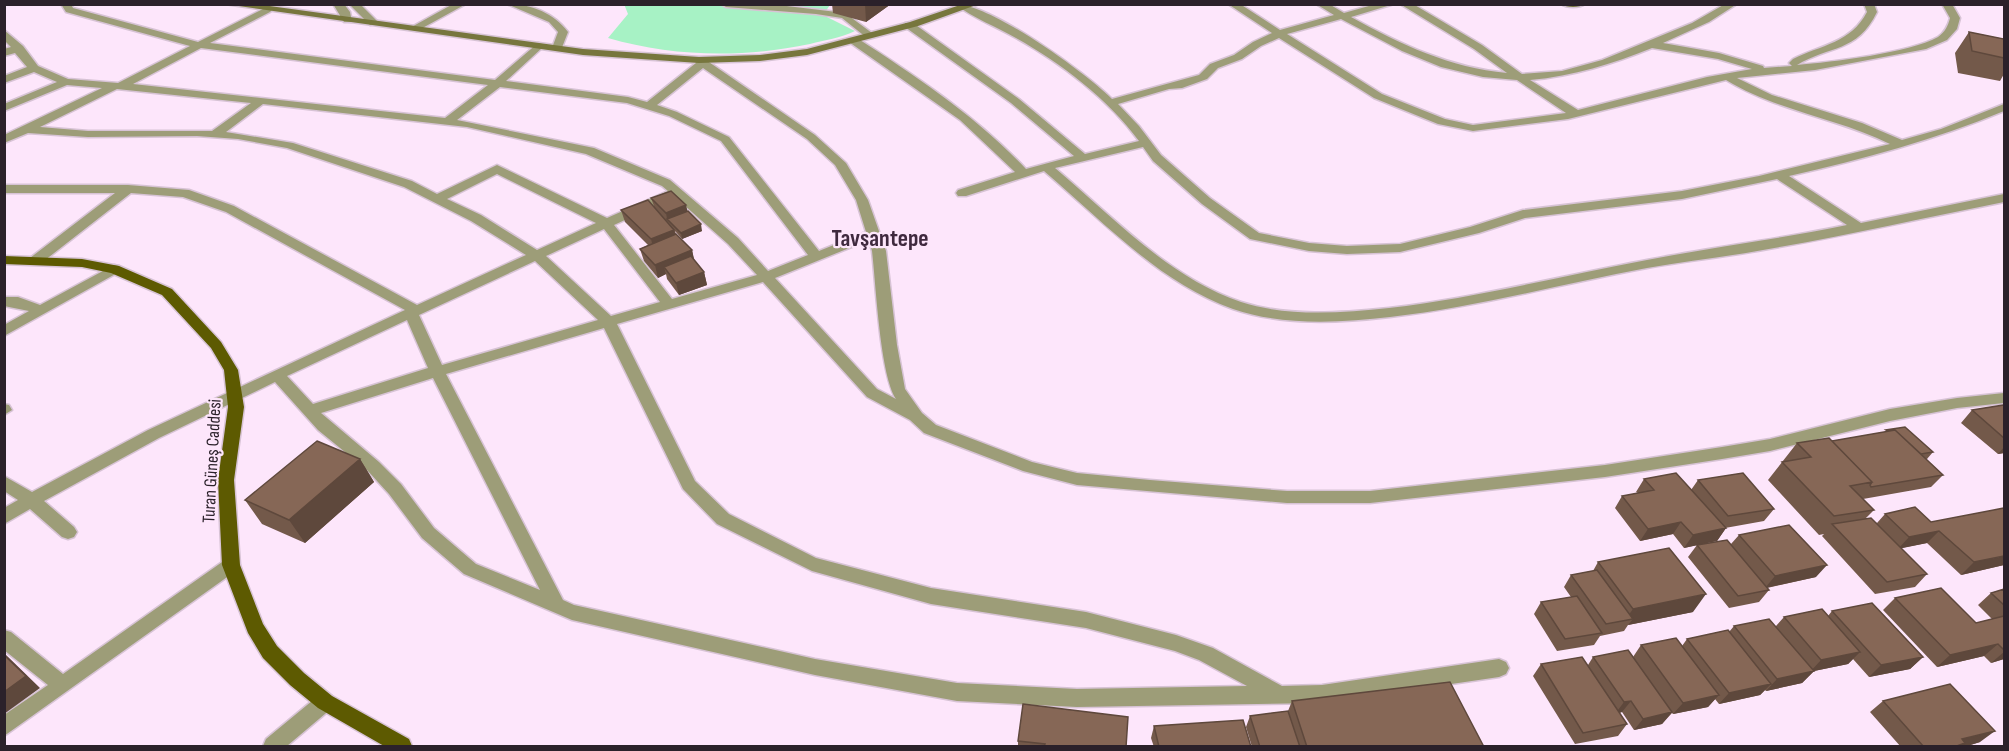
<svg xmlns="http://www.w3.org/2000/svg" width="2009" height="751" viewBox="0 0 2009 751" font-family="'Sofia Sans Condensed',sans-serif">
<rect width="100%" height="100%" fill="#fde6fb"/>
<path fill="#a7f2c5" d="M624 4 830 5 823 15 855 31C840 38 825 40 810 44 744 58 673 57 608 38L628 14Z"/>
<g fill="none" stroke-linecap="round" stroke-linejoin="round">
<g stroke="#d7c3d5" stroke-width="3">
<path id="street" d="M61 4H71L73 8 198 42 267 7 272 10 270 12 210 43 495 80 538 43 542 44V48L506 81 628 97 647 102 696 63 694 60 695 58H703L815 135 846 163 868 200 886 251 897 345 905 389 922 413 936 425 1032 462 1077 473 1150 480 1287 491H1370L1605 465 1722 447 1770 439 1890 409 1957 398 2004 393V403L1957 408 1890 421 1770 451 1722 459 1605 477 1370 503H1287L1077 485 1023 471 924 433 910 420 867 397 763 282 617 324 695 481 729 514 816 558 931 588 1086 612 1176 635 1213 648 1282 686 1322 685 1499 659 1506 662 1509 668 1506 674 1499 677 1322 703 1077 707 957 701 815 675 572 620 464 574 422 538 389 494 367 470 318 430 275 382 159 438 44 501 74 527 77 532 74 537 68 539 62 537 30 509 4 524V508L18 500 4 491V476L32 492 148 430 405 310 226 212 183 197 131 193 40 264H30L28 261 30 258 115 193H4V185H128L189 190 234 206 417 305 526 255 471 221 404 187 287 148 238 139 197 136 88 137 28 133 4 143V135L102 88 67 85 4 111V104L57 82 34 72 4 83V76L27 67 15 53 4 56V49L11 47 4 40V30L23 46 38 66 68 79 118 83 190 46 66 12ZM201 48 488 85 445 118 133 84ZM703 68 807 139 835 165 856 200 866 232 819 251 729 137 677 112 657 105ZM500 87 627 103 669 116 721 141 808 255 768 271 738 238 670 180 594 148 457 120ZM117 89 251 103 212 131H88L40 127ZM263 104 467 127 586 154 662 186 668 191 607 218 497 165 437 194 412 181 293 143 226 132ZM497 174 596 223 537 250 481 215 447 199ZM675 197 728 244 757 275 672 299 614 225ZM604 229 660 302 611 316 546 256ZM869 240 872 251C876 285 880 374 896 399L877 389 775 278ZM535 261 598 320 442 365 419 315ZM407 320 428 368 313 404 287 376ZM604 328 683 489 717 524 812 571 931 604 1086 628 1175 651 1199 660 1247 686 1077 689 957 683 815 659 574 605 563 600 446 374ZM433 378 540 590 476 564 434 528 401 484 379 462 321 413Z
M333 4H344L350 12 352 22H344Z
M349 4H360L379 23 370 25Z
M453 4H466L417 31 408 29Z
M507 4C531 4 554 13 568 32L561 50 552 48 558 32 549 22Z
M721 4H770L845 13 876 36 867 38 842 18 816 14 726 7Z
M955 4C991 4 1086 73 1112 99L1199 75 1210 64 1234 55 1253 42 1272 33 1228 4H1240L1280 30 1334 15 1316 4H1329L1344 13 1376 4H1394L1351 17C1400 44 1450 68 1507 73L1474 49 1400 4H1413L1482 45 1522 74 1562 71 1602 60 1692 23 1725 4H1737L1709 22 1663 43 1719 53 1763 66 1764 68 1792 66 1789 63 1793 59C1821 45 1851 43 1867 12L1864 4H1874L1877 12C1857 53 1830 45 1797 65 1832 62 1909 53 1938 37 1945 32 1948 26 1950 18L1942 4H1952L1960 18 1957 29 1947 40 1926 49 1815 70 1737 78 1772 95 1862 123 1902 140 1941 129 2004 104V111C1934 140 1864 159 1789 176L1861 223 2004 194V202C1924 218 1844 236 1763 250 1725 257 1685 261 1647 268 1561 284 1477 307 1390 317 1339 323 1283 326 1233 309 1158 282 1103 221 1044 171L966 196H958L956 193 958 190 1015 172 960 120 849 42V38H857C917 77 976 116 1026 169L1074 156 1011 103 905 27V23H913L1019 99 1085 154 1139 141C1108 99 1061 63 1016 38 997 27 973 18 955 4ZM1341 19 1402 51 1441 67 1483 77 1517 80 1566 113 1473 125 1445 119 1382 94 1287 34ZM1279 38 1374 98 1438 124 1473 131 1568 119 1726 80C1777 111 1837 118 1890 144L1759 176 1682 191 1523 210 1470 227 1400 244 1347 246 1309 243 1259 233 1210 198 1161 155 1139 126 1118 104 1169 89 1182 88 1207 79 1218 68 1242 59 1261 46ZM1652 48 1718 59 1752 69 1707 77 1578 110 1530 80C1574 76 1612 64 1652 48ZM1143 147 1153 161 1202 204 1250 239 1309 251 1347 254 1400 252 1479 233 1525 218 1682 199 1777 179 1847 225C1781 239 1713 247 1647 260 1561 276 1476 298 1389 308 1340 313 1288 317 1241 302 1169 278 1112 216 1055 168Z
M114 265 119 266 121 269 119 272 4 336V325L29 311 4 306V297H18L40 305Z
M4 404 9 405 12 410 4 415Z
M231 558 237 560 240 565 237 570 4 736V715L48 685 4 650V630L11 632 63 674 225 560Z
M325 693 332 696 335 702 332 708 287 746H263L266 739 318 696Z"/>
</g>
<g stroke="#d7c3d5" stroke-width="3">
<path id="secondary" d="M225 4H255L583 49 699 57 760 55 807 49 910 22 963 4H979L918 26 807 55 760 61 699 63 583 55Z
M1561 4H1585C1579 8 1567 8 1561 4Z"/>
</g>
<g stroke="#d7c3d5" stroke-width="3">
<path id="primary" d="M4 256 82 259 119 266 172 289 221 342 238 370 244 407 234 480 240 565 263 624 277 646 304 673 332 696 409 739 412 746H384L318 708 290 685 263 658 248 633 222 565 218 480 228 407 224 370 211 348 162 295 111 273 82 267 4 264Z"/>
</g>
<use href="#street" fill="#9d9d78" fill-rule="evenodd"/>
<use href="#secondary" fill="#77763d" fill-rule="evenodd"/>
<use href="#primary" fill="#5d5a01" fill-rule="evenodd"/>
</g>
<path fill="#73594a" d="M832 4H891L866 22 833 13Z
M1969 32 2004 39V74L2000 81 1958 73 1955 53Z
M651 198 688 211 702 231 682 239 675 231 676 234 692 250 694 261 704 272 707 285 679 295 667 279 666 274 658 278 644 261 640 249 648 245 625 222 621 210 654 206Z
M2004 405V453L1998 454 1961 423 1972 410Z
M1886 430 1933 452 1927 459H1926L1943 475 1931 487 1863 499 1874 510 1866 518 1877 523 1885 514 1931 522 2004 565 1961 575 1927 543 1901 548 1927 574 1915 587 1875 594 1822 536 1824 534 1819 535 1768 480 1797 443 1832 441 1885 432Z
M360 459 374 482 305 543 262 524 245 500Z
M1644 479 1691 490 1698 480 1774 509 1764 521 1725 528H1726L1717 541 1705 543 1731 544 1739 535 1816 577 1767 588 1769 590 1759 602 1729 608 1688 557 1697 545 1684 548 1673 534 1640 541 1615 508 1622 496 1638 493 1636 492Z
M1598 562 1693 612 1628 625 1624 631 1600 636 1594 645 1557 651 1534 614 1541 602 1571 597 1564 587 1571 575 1593 571Z
M2004 589V659L1991 663 1984 656 1937 667 1883 610 1895 598 1976 623 1992 619 1978 605 1991 593Z
M1832 611 1923 657 1910 669 1869 677 1853 659 1848 664 1814 671 1802 683 1766 691 1765 690 1760 695 1719 704 1715 699 1708 707 1673 714 1672 713 1662 724 1634 730 1622 712 1619 713 1627 724 1618 736 1575 744 1533 676 1541 664 1588 665 1593 657H1633L1641 645 1682 646 1687 639 1729 632 1734 626H1776L1784 617 1828 616Z
M1292 701 1484 747H1252L1246 727 1250 716 1288 711Z
M1883 701 1980 742 1964 747H1901L1870 712Z
M1154 726 1251 747H1154L1151 738Z
M1018 741 1126 747H1018Z"/>
<path fill="#5e483c" d="M865 4H891L866 22Z
M686 205 689 217 667 219 666 213Z
M701 224 702 231 682 239 681 233Z
M674 230 678 242 654 251 651 239Z
M692 250 695 263 664 267 666 274 658 278 655 265Z
M704 272 707 285 679 295 676 283Z
M2004 447V453L1998 454Z
M360 459 374 482 305 543 289 520Z
M1681 522 1673 534 1640 541 1648 529Z
M1726 528 1717 541 1684 548 1693 535Z
M1939 531 1927 543 1898 549 1909 537Z
M2004 556V565L1961 575 1974 562Z
M1827 565 1816 577 1765 588 1775 576Z
M1706 594 1693 612 1628 625 1633 619 1625 620 1633 609Z
M1998 644 1984 656 1937 667 1950 655Z
M1860 652 1848 664 1814 671 1802 683 1766 691 1777 679 1810 672 1821 660Z
M2004 652V659L1991 663Z
M4 653 40 688 4 714Z
M1923 657 1910 669 1869 677 1881 665Z
M1771 684 1760 695 1719 704 1729 693Z
M1719 695 1708 707 1673 714 1683 703Z
M1631 701 1622 712 1615 714 1624 702Z
M1672 712 1662 724 1634 730 1643 719Z
M1995 731 1980 742 1964 747H1953L1962 739Z"/>
<path fill="#866756" stroke="#5e483c" stroke-width="1.5" d="M1969 32 2004 39V58L1972 51Z
M671 191 686 205 666 213 651 198Z
M648 200 674 230 651 239 621 210Z
M688 211 701 224 681 233 667 219Z
M676 234 692 250 655 265 640 249Z
M691 256 704 272 676 283 664 267Z
M2004 405V438L1972 410Z
M1905 427 1933 452 1921 454 1895 430 1888 431 1886 430Z
M1895 430 1943 475 1871 487 1870 485 1872 482 1832 441Z
M1829 438 1872 482 1850 486 1874 510 1834 516 1782 462 1811 457 1797 443Z
M317 441 360 459 289 520 245 500Z
M1676 473 1726 528 1693 535 1681 522 1648 529 1622 496 1654 490 1644 479Z
M1743 473 1774 509 1728 516 1698 480Z
M1915 507 1931 522 2004 508V556L1974 562 1939 531 1909 537 1885 514Z
M1871 518 1927 574 1887 582 1832 524Z
M1789 525 1827 565 1775 576 1739 535Z
M1727 540 1769 590 1738 596 1697 545Z
M1669 548 1706 594 1633 609 1598 562Z
M1597 570 1633 619 1606 624 1571 575Z
M1941 588 1976 623 2004 616V650L1998 644 1950 655 1895 598Z
M2004 589V605L1991 593Z
M1577 596 1602 633 1565 639 1541 602Z
M1872 603 1923 657 1881 665 1832 611Z
M1822 609 1860 652 1821 660 1784 617Z
M1769 619 1814 671 1777 679 1734 626Z
M1728 630 1771 684 1729 693 1687 639Z
M1676 638 1719 695 1683 703 1641 645Z
M1628 650 1672 712 1643 719 1631 701 1624 702 1593 657Z
M4 655 26 676 4 692Z
M1582 657 1627 724 1583 733 1541 664Z
M1450 682 1484 747H1307L1292 701Z
M1950 684 1995 731 1962 739 1965 743 1954 747H1924L1883 701Z
M1023 704 1128 717 1126 747H1044L1045 744 1018 741Z
M1288 711 1300 747H1260L1250 716Z
M1243 720 1251 747H1159L1154 726Z"/>
<g text-anchor="middle" dominant-baseline="central" stroke-width="4.5" stroke-linejoin="round" paint-order="stroke">
<g font-size="18" fill="#2b212a" stroke="#fde6fb">
<text transform="translate(212 461) rotate(-87)">Turan Güneş Caddesi</text>
</g>
<g font-size="24" font-weight="bold" fill="#3f293e" stroke="#fde6fb">
<text x="880" y="238">Tavşantepe</text>
</g>
</g>
<rect width="2009" height="751" fill="none" stroke="#2b212a" stroke-width="12"/>
</svg>
